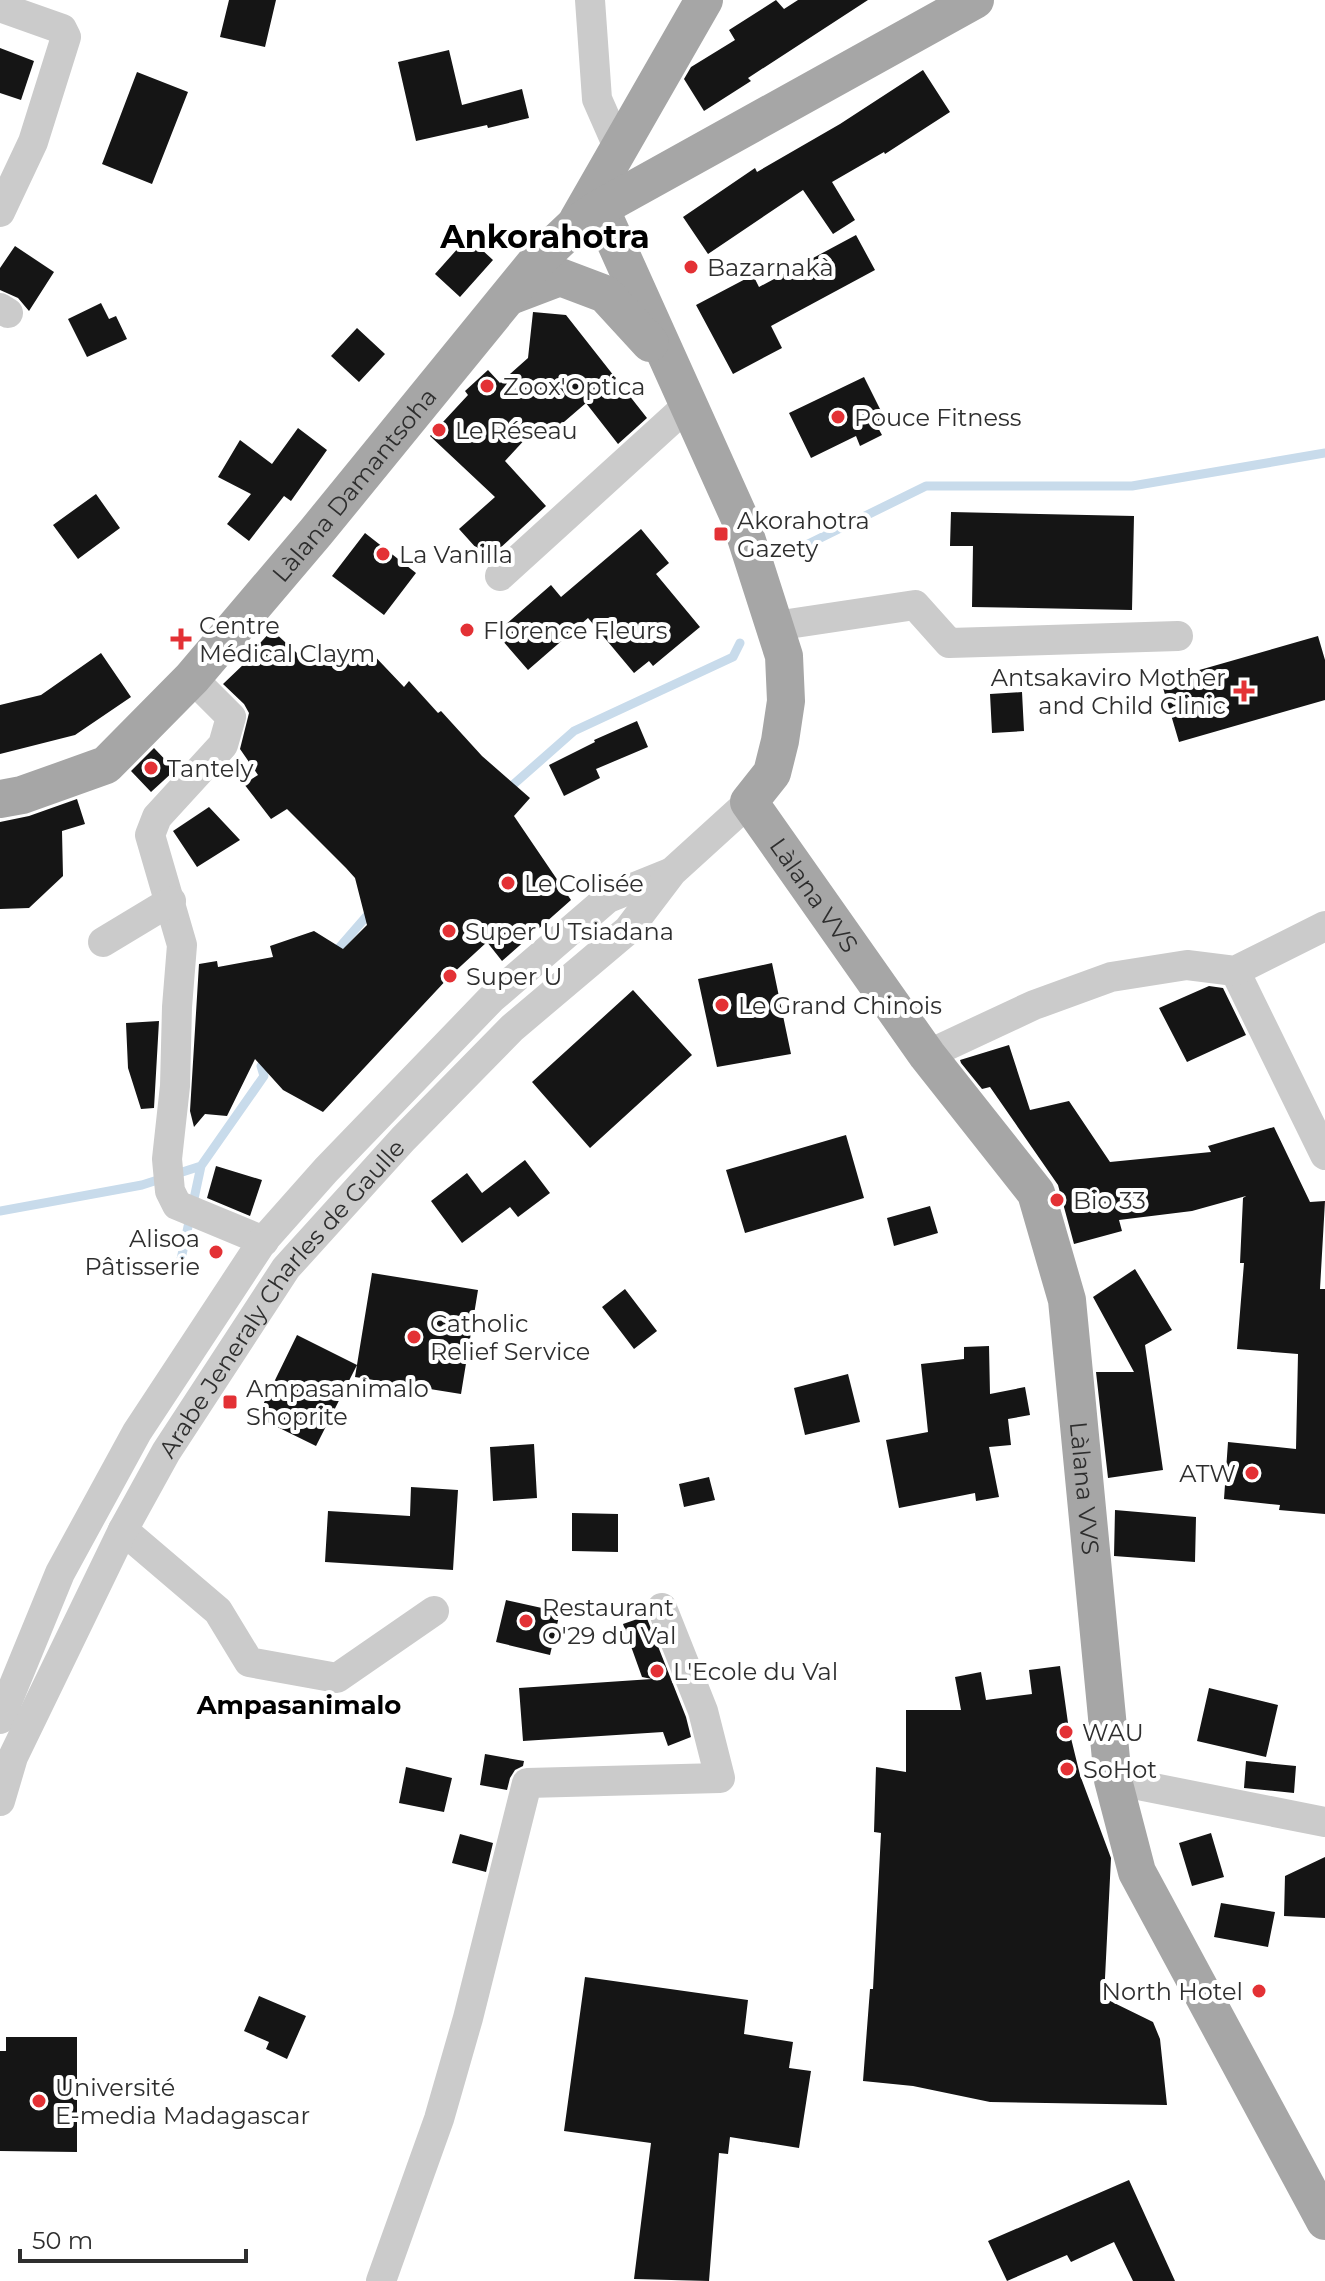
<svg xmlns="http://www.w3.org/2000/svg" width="1325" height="2281" viewBox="0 0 1325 2281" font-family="Montserrat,sans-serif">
<rect width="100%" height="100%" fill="#fff"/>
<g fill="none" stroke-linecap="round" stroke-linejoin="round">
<path stroke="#c8dbeb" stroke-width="9" d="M798 549 926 486H1132L1325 453
M506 791 574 731 733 657 740 643
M332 956 372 910
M0 1211 142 1185 201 1166
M180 1264 201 1166 264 1076 261 1066 268 1056"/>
</g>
<path fill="#151515" d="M229 0H276L265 47 220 37Z
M776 0 784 9 798 0H868L748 78 751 81 704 111 684 79 691 67 735 40 729 30Z
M0 48 34 61 21 100 0 93Z
M449 50 462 105 522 89 529 118 488 128 487 125 416 141 398 62Z
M923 70 950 112 885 154 884 152 832 182 855 220 833 234 803 190 708 254 683 217 755 168 757 172 840 124Z
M137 72 188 92 152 184 102 164Z
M856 235 875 270 771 326 782 348 733 374 696 305 753 275 759 287Z
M468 237 493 260 460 297 435 274Z
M15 246 54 272 29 311 18 298 0 290V268Z
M101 303 109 319 116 316 127 339 87 357 68 319Z
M533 312 566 315 647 418 618 444 586 403 550 434 540 423 505 461 546 506 487 560 459 529 495 497 430 436 468 395 465 391 488 370 500 383 528 358Z
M357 328 385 354 359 382 331 356Z
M864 377 886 421 877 426 882 435 860 446 856 436 811 458 789 413Z
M298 428 327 450 291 501 284 496 249 541 227 524 251 494 218 477 240 440 272 464Z
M96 494 120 528 78 559 53 525Z
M951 512 1134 516 1132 610 972 607 973 546H950Z
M641 529 669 563 656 574 700 627 653 666 649 661 634 673 588 618 528 670 496 633 551 585 561 597Z
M365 533 416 573 384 615 332 576Z
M272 630 311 666 324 654 340 671 366 647 404 687 409 681 438 713 441 711 482 756 530 798 514 816 571 900 502 961 487 942 450 976 323 1112 283 1090 255 1059 227 1116 205 1114 194 1127 190 1111 199 964 217 961 218 967 273 957 270 946 314 931 343 949 367 925 355 878 346 868 287 809 271 819 244 784 258 775 240 749 249 713 244 704 223 684 245 663 243 662Z
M1318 636 1325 660V700L1179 742 1161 681Z
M101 653 131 697 75 735 0 754V705L41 695Z
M1022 692 1024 731 992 733 990 694Z
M637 721 648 747 596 769 600 778 564 796 549 765 595 742 594 740Z
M154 748 175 770 151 792 131 771Z
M77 799 85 824 62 831 63 876 29 908 0 909V822L29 816Z
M209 807 240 840 197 867 173 831Z
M772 963 791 1054 717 1067 698 979Z
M1209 986 1223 988 1246 1035 1187 1062 1159 1008Z
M633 990 692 1055 590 1148 532 1082Z
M159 1021 154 1108 141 1109 128 1068 126 1023Z
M1009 1045 1030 1110 1069 1101 1110 1162 1211 1152 1208 1146 1274 1127 1310 1202 1325 1201 1320 1289H1325V1514L1279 1510 1280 1505 1224 1499 1228 1442 1296 1449 1298 1354 1237 1349 1244 1263H1240L1243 1198 1246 1196 1192 1211 1119 1220 1122 1231 1074 1244 1058 1185 990 1087 982 1089 961 1063 960 1060Z
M846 1135 864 1198 745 1233 726 1170Z
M525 1160 550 1193 518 1217 510 1207 462 1243 431 1201 467 1173 482 1193Z
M216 1166 262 1180 250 1216 207 1198Z
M930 1206 938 1233 894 1246 887 1218Z
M1135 1269 1172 1330 1145 1345 1163 1470 1108 1478 1096 1372H1134L1093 1297Z
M372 1273 478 1290 461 1394 355 1377Z
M625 1289 657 1331 634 1349 602 1307Z
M297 1335 357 1365 316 1446 257 1417Z
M989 1346 990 1394 1025 1387 1030 1415 1008 1419 1011 1445 989 1447 999 1497 976 1501 975 1493 899 1508 886 1440 928 1432 921 1364 964 1359V1347Z
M848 1374 860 1422 805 1435 794 1388Z
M534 1444 537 1498 493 1501 490 1447Z
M709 1477 715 1500 684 1507 679 1484Z
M411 1487 458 1490 453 1570 325 1562 328 1511 410 1516Z
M1115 1510 1196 1517 1195 1562 1114 1556Z
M572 1513 618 1514V1552L572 1551Z
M506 1600 560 1612 550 1655 496 1642Z
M646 1616 686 1717 691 1737 668 1746 663 1732 523 1741 519 1688 652 1679 642 1677 623 1624Z
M1060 1666 1069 1730 1080 1775 1111 1858 1104 1998 1153 2022 1160 2039 1167 2105 990 2102 913 2086 863 2081 870 1989H873L881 1833 874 1832 876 1767 906 1772V1710H961L955 1677 981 1672 986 1700 1032 1694 1029 1670Z
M1209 1688 1278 1705 1266 1757 1197 1741Z
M485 1754 524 1761 523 1766 515 1770 510 1778 507 1790 480 1785Z
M1246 1761 1296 1766 1294 1793 1244 1788Z
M406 1767 452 1778 444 1812 399 1803Z
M1211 1833 1224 1877 1192 1886 1179 1843Z
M460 1834 493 1843 486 1872 452 1863Z
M1325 1857V1918L1284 1916 1285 1876Z
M1221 1903 1275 1912 1268 1947 1214 1937Z
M585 1977 748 2000 744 2034 793 2042 789 2068 811 2071 799 2148 730 2137 728 2154 719 2153 709 2281 634 2279 651 2143 564 2131Z
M259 1996 306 2016 287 2059 266 2049 269 2042 244 2031Z
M6 2037H77V2152L0 2151V2051H6Z
M1129 2180 1175 2281H1133L1114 2242 1071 2262 1067 2255 1007 2281 988 2241Z"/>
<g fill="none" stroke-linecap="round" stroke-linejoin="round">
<g stroke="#cbcbcb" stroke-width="30">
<path d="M590 0 597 99 619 149"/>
<path d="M0 7 62 29 66 37 33 142 0 212"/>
<path d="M0 308 8 313"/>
<path d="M500 576 688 405"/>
<path d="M775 626 915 605 949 643 1178 636"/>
<path d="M192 678 231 717 223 745 157 817 150 835 182 945 177 1007 175 1086 167 1159 170 1191 177 1205 264 1241"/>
<path d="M103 942 171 901"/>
<path d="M1235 971 1325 1155"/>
<path d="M927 1055 1034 1005 1111 977 1187 965 1235 971 1325 926"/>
<path d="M123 1530 218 1611 249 1662 337 1678 434 1611"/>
<path d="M0 1719 60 1573 137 1432 262 1242 326 1170 491 999 608 898 670 873"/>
<path d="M1113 1780 1325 1822"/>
<path id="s1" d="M0 1801 13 1757 123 1530 166 1452 286 1268 403 1139 512 1028 628 930 672 872 749 802"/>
<path d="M381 2281 439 2119 468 2018 527 1783 720 1778 703 1711 662 1608"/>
</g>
<g stroke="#a6a6a6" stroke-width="38">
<path id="s2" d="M600 208 740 519 784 656 786 701 780 741 772 773 749 802 927 1055 1036 1193 1067 1300 1113 1780 1137 1872 1325 2221"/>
<path d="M578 220 704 0"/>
<path d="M510 296 560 277 605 294 650 343"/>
<path id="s3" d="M0 799 22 795 106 765 192 678 316 532 537 261 574 226 600 208 975 0"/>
</g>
</g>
<g fill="#e33135" stroke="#fff" stroke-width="3">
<circle cx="691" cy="267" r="8"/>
<circle cx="487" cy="386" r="8"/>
<circle cx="838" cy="417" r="8"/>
<circle cx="439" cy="430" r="8"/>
<rect x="713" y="526" width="16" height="16" rx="4"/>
<circle cx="383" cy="554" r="8"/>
<circle cx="467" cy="630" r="8"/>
<path d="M177 627h8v8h8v8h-8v8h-8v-8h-8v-8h8z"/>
<path d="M1240 679h8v8h8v8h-8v8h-8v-8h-8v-8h8z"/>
<circle cx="151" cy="768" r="8"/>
<circle cx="508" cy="883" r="8"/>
<circle cx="449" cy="931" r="8"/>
<circle cx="450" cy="976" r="8"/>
<circle cx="722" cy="1005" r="8"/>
<circle cx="1057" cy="1200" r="8"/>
<circle cx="216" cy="1252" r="8"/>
<circle cx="414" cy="1337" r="8"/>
<rect x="222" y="1394" width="16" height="16" rx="4"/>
<circle cx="1252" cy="1473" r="8"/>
<circle cx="526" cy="1621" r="8"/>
<circle cx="657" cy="1671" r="8"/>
<circle cx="1066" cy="1732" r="8"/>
<circle cx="1067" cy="1769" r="8"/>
<circle cx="1259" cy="1991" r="8"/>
<circle cx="39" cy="2101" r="8"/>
</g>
<g text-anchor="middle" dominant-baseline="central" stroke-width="8" stroke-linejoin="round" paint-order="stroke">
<g font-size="24" fill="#2e2e2e" stroke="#fff" text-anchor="start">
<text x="707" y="267">Bazarnakà</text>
<text x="503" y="386">Zoox'Optica</text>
<text x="854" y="417">Pouce Fitness</text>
<text x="455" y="430">Le Réseau</text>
<text x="737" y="520">Akorahotra<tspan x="737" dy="28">Gazety</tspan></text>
<text x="399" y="554">La Vanilla</text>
<text x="199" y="625">Centre<tspan x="199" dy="28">Médical Claym</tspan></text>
<text x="483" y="630">Florence Fleurs</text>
<text x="1226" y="677" text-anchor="end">Antsakaviro Mother<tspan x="1226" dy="28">and Child Clinic</tspan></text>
<text x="167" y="768">Tantely</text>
<text x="524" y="883">Le Colisée</text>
<text x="465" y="931">Super U Tsiadana</text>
<text x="466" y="976">Super U</text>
<text x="738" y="1005">Le Grand Chinois</text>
<text x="1073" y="1200">Bio 33</text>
<text x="200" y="1238" text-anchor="end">Alisoa<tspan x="200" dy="28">Pâtisserie</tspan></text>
<text x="430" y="1323">Catholic<tspan x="430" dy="28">Relief Service</tspan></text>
<text x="246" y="1388">Ampasanimalo<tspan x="246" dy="28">Shoprite</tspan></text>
<text x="1236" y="1473" text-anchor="end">ATW</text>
<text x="542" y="1607">Restaurant<tspan x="542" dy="28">O'29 du Val</tspan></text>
<text x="673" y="1671">L'Ecole du Val</text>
<text x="1082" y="1732">WAU</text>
<text x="1083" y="1769">SoHot</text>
<text x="1243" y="1991" text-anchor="end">North Hotel</text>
<text x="55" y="2087">Université<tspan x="55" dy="28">E-media Madagascar</tspan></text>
</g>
<g font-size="24" fill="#2e2e2e" stroke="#fff">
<text stroke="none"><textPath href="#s3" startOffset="486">Làlana Damantsoha</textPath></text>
<text stroke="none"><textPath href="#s2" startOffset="754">Làlana VVS</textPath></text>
<text stroke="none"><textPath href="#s1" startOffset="580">Arabe Jeneraly Charles de Gaulle</textPath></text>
<text stroke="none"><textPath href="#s2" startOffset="1426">Làlana VVS</textPath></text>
</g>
<g font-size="26" font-weight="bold" fill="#000" stroke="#fff">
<text x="299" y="1705">Ampasanimalo</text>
</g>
<g font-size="32" font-weight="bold" fill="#000" stroke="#fff">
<text x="545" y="236">Ankorahotra</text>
</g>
</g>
<path d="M20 2249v12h226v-12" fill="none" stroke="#2e2e2e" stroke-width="4"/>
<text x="32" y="2249" font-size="24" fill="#2e2e2e" stroke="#ffffff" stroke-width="6" paint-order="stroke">50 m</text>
</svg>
